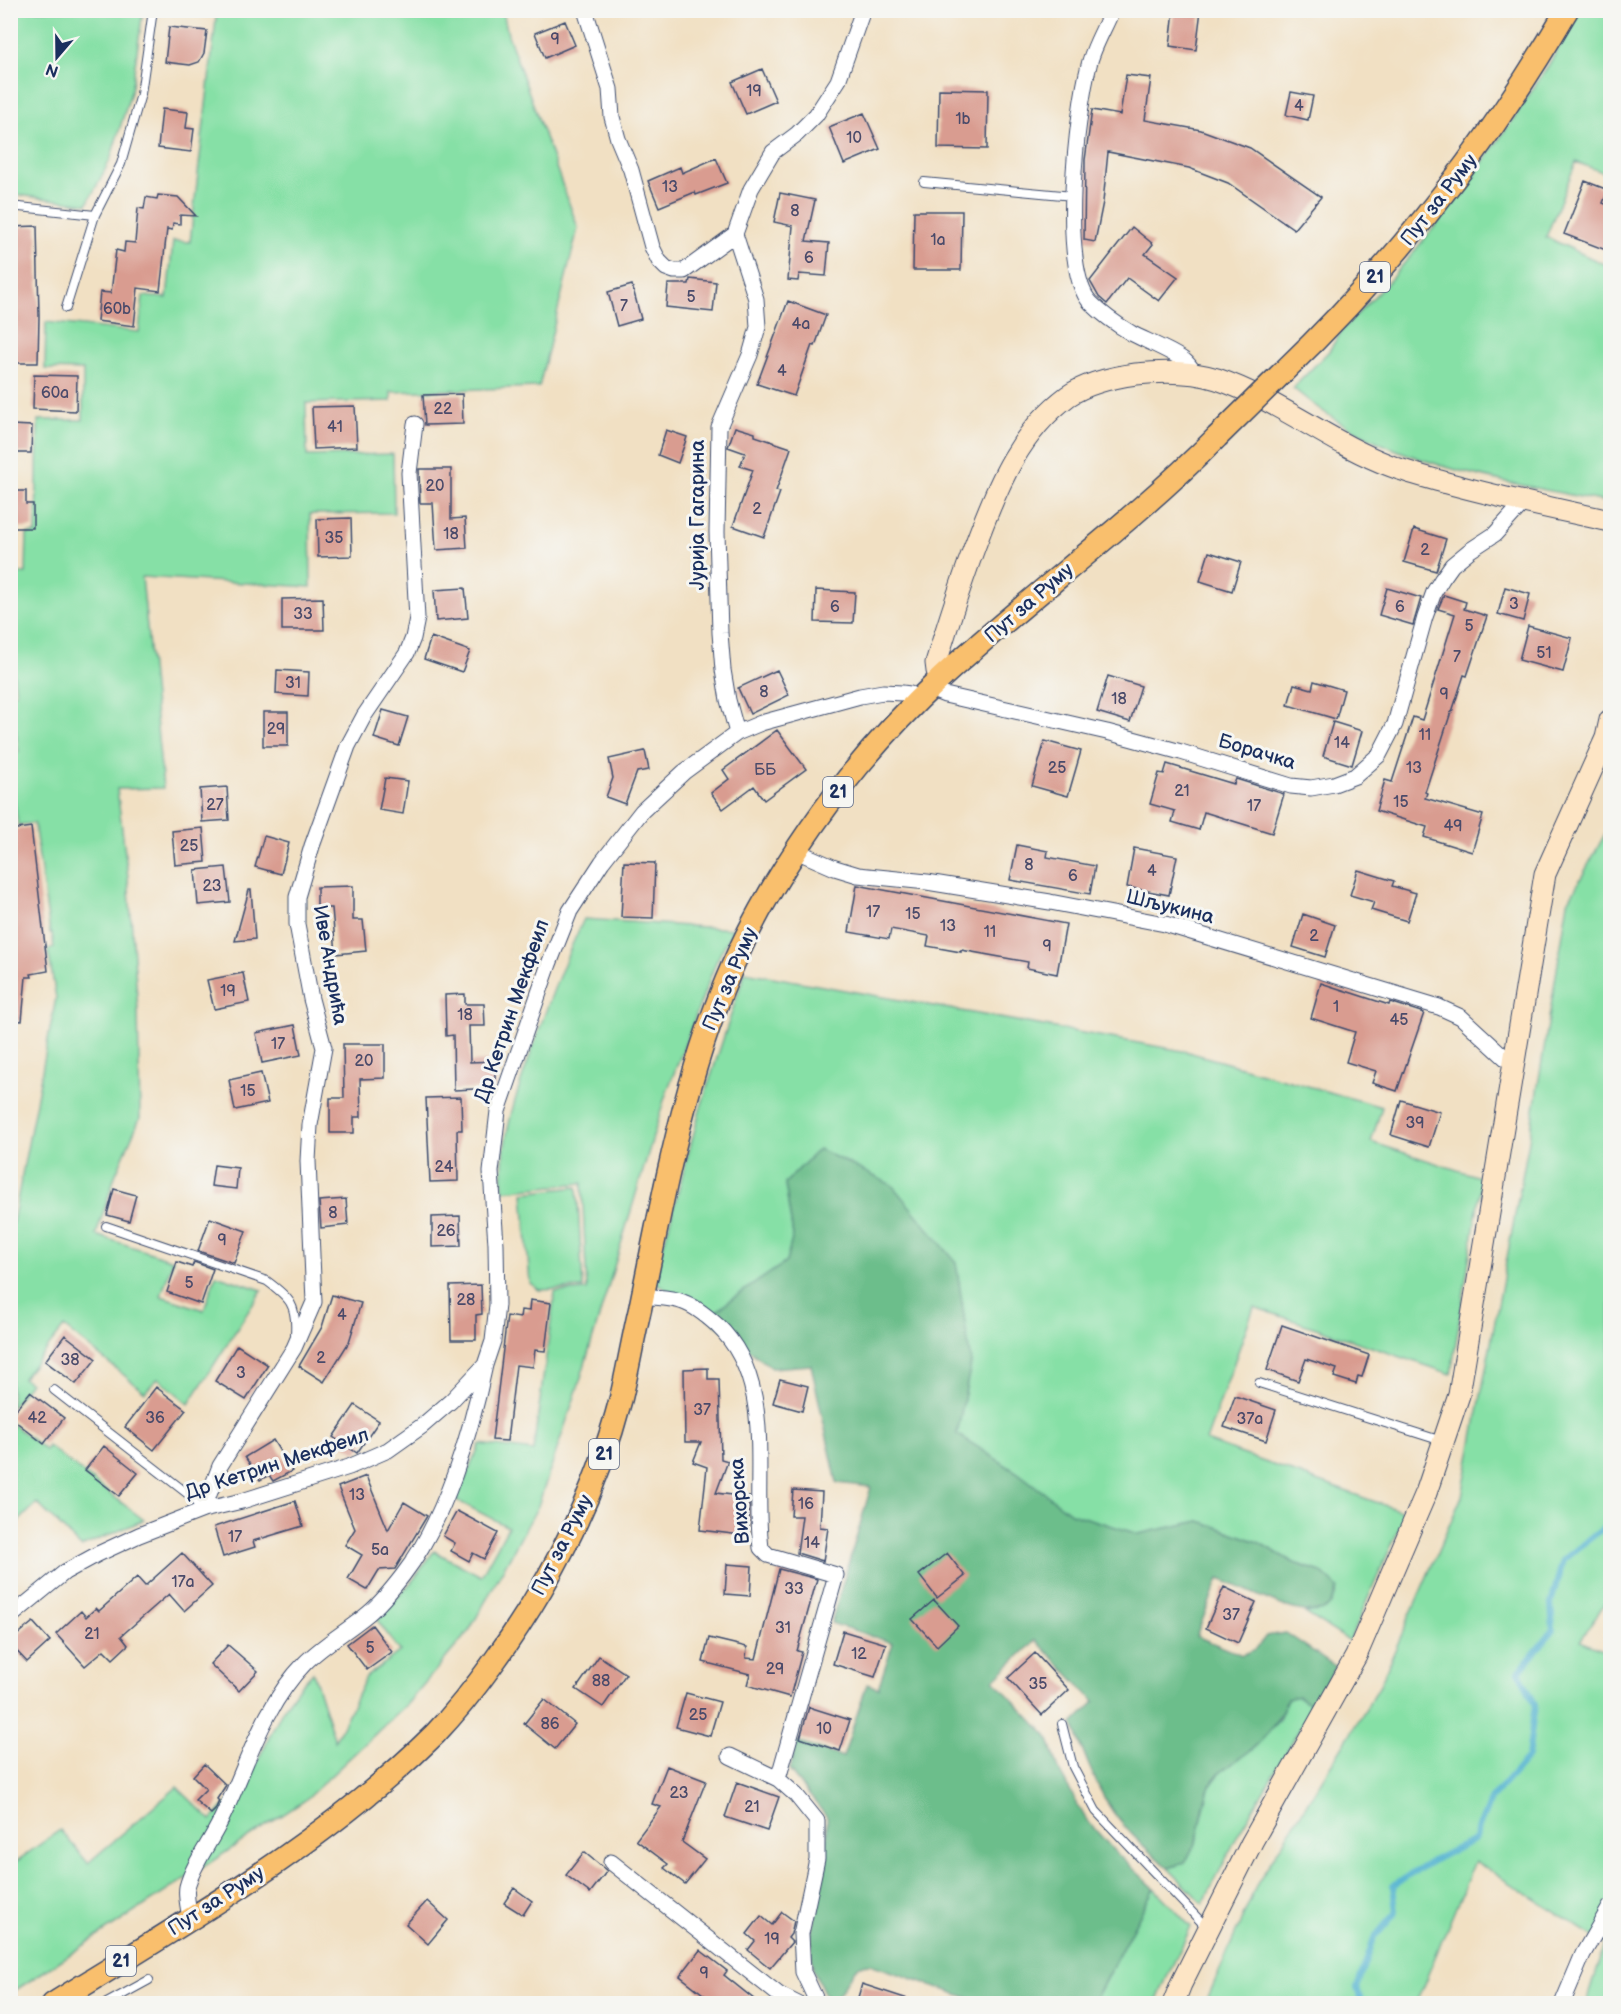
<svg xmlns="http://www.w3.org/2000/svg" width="1621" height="2014" viewBox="0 0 1621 2014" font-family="'Balsamiq Sans',sans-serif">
<rect width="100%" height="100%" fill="#f6f6f2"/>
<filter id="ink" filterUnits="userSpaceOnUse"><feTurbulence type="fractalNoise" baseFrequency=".0167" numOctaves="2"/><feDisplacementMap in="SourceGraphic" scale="12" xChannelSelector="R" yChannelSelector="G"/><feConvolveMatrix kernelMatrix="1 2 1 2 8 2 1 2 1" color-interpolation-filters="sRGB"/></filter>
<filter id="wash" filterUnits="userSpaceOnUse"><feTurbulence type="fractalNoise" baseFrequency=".008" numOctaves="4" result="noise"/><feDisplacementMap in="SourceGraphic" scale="24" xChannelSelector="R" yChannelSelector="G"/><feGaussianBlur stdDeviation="1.35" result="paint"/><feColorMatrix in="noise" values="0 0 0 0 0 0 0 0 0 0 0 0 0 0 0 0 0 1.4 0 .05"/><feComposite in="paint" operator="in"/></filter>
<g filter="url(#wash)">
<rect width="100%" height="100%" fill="#f1e0c3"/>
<path fill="#86e0a6" stroke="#508882" stroke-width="1.5" d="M11 10 143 11 131 92 110 160 87 204 11 194Z
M217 11H503L508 35 578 228 539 387 391 392V401L306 403 307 456 393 454 394 513 310 514 311 587 142 577 163 788 117 789 128 877 138 1010 140 1118 115 1176 96 1235 173 1260 161 1296 204 1310 216 1275 262 1290 189 1404 158 1378 145 1392 64 1327 23 1378 30 1383 11 1408V1232L56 998 48 950 54 948 52 933H50L34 823 18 825 14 798H11V754L19 752 11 698V694L16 693 13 670 11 669V573H26L27 534 36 533 38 420H83V370L45 369 46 322 139 332 143 296 167 298 173 241 190 242Z
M1580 11H1610V175L1576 162 1546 237 1610 267V503C1525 485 1432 473 1354 430 1332 419 1312 404 1293 388L1329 351 1343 329 1391 279 1452 206 1514 118 1548 66Z
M1610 825V1595L1580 1641 1610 1653V2003H1587L1605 1944 1475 1861 1416 2003 1205 2004 1257 1884 1378 1689 1462 1496 1528 1146 1568 902Z
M584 919 733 929 716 962 665 1097 579 1384 538 1506 469 1631 407 1704 304 1801 11 1993 10 1866 60 1830 88 1863 177 1787 211 1820 247 1782 282 1711 299 1687 313 1672 335 1741 366 1677 400 1651 377 1620 414 1579 434 1551 481 1576 508 1527 456 1500 480 1444 533 1451 555 1292 587 1290 582 1183 503 1191C499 1139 518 1088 536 1039 550 998 565 958 584 919Z
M745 972 1188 1052 1382 1107 1371 1142 1482 1178 1451 1374 1254 1307 1206 1441 1406 1513 1349 1641 1305 1613 1322 1610 1321 1572 1294 1563 1258 1542 1200 1521 1138 1534 1070 1513 1018 1473 956 1434 971 1363 785 1183 793 1236 786 1262 732 1299 708 1318 654 1281 700 1110Z
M577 1187 583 1288 539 1290 530 1283 523 1193Z
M11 1423 45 1450 48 1446 144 1520 81 1547 37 1503 11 1529Z
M1297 1696 1313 1706 1239 1833 1203 1904 1168 1868 1185 1863 1197 1839 1209 1788 1221 1772 1234 1760 1252 1750 1269 1732 1279 1719 1287 1699Z
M1154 1888 1191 1927 1167 1977 1156 2003 1093 2004Z"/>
<path fill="#6cbe8b" stroke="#447674" stroke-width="1.5" d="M819 1149 892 1185 956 1262 971 1363 957 1434 1018 1473 1071 1513 1138 1534 1200 1521 1258 1542 1294 1563 1321 1572 1338 1588C1334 1598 1332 1606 1322 1610 1297 1619 1244 1587 1219 1579L1196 1636 1242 1655 1256 1649 1266 1636 1286 1633 1335 1666 1313 1706 1298 1696 1287 1699C1279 1719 1269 1735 1253 1748 1238 1762 1219 1767 1209 1788 1202 1803 1203 1822 1197 1838 1194 1847 1189 1855 1185 1863L1168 1868C1147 1849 1123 1829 1108 1804 1093 1779 1083 1751 1073 1724L1095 1702 1036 1640 994 1680 1048 1737 1060 1773 1086 1819 1114 1851 1154 1888 1093 2003H983L870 1964 860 1965 854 1970 833 2003H829L813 1969 811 1935 827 1860V1817L789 1770 797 1742 843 1757 867 1684 878 1688 893 1643 831 1623 871 1487 837 1483 811 1365 772 1368 708 1318 732 1299 786 1262 793 1235 785 1183Z"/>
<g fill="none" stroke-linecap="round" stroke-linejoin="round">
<path stroke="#51b2d0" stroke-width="6" d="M1362 2004 1357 1988 1374 1938 1396 1912 1393 1886 1432 1861 1474 1840 1490 1800 1528 1757 1535 1704 1519 1672 1553 1630 1551 1603 1563 1560 1610 1523"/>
</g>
<g id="blocks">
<path fill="#d99c90" d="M1174 10H1201L1196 50 1170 46Z
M565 21 575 45 545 58 535 33Z
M169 27 207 31 204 53 199 62 190 65 165 62Z
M762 69 776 101 746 114 732 82Z
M1126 75 1151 78 1145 120 1201 130 1250 148 1321 197 1294 229 1228 183 1189 168 1108 152 1103 202 1095 242 1084 240 1085 160 1092 110 1120 115Z
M939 89 988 90 987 149 938 148Z
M1291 92 1313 96 1308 120 1286 115Z
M162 109 188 112 186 128 194 129 191 152 158 148Z
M864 113 880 149 844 164 829 127Z
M716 158 727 183 696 195 695 192 659 207 648 181 680 167 682 173Z
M1585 181 1608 190 1603 203 1611 206V252L1564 234Z
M780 193 815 200 806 241 829 243 826 276 799 274 798 281 788 280 793 226 774 222Z
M158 195 178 197 196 216 180 215V224L173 223 172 230 167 229 160 291 138 288 134 326 97 321 100 292 111 293 116 250 124 252 125 242 135 243 138 208 144 209 146 197 157 199Z
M914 211H962L961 270H913Z
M37 226 39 316 38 363H12L10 227Z
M1132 227 1153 244 1145 254 1178 277 1159 301 1127 278 1107 304 1099 297 1090 281Z
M690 279 716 282 713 312 666 307 668 284H689Z
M632 285 641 319 617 326 608 292Z
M788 301 826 315 815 346 812 345 794 396 757 384Z
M34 375 77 376 76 411 33 409Z
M462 394 463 424 425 425 423 395Z
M355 406 357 447 314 449 312 407Z
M10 425 32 426 31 453H10Z
M735 427 755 433V436L791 448 776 491 780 492 764 537 733 526 753 470 740 466 745 453 728 447Z
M666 430 687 437 678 463 658 455Z
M419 469H451V519L465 518 467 548 436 550 433 503H420Z
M10 491H26V504H33V528H10Z
M351 518 352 556 318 557 317 519Z
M1414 529 1446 539 1436 571 1404 562Z
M1209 552 1241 562 1232 591 1200 581Z
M1505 587 1530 594 1523 621 1498 614Z
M465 588 468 618 436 621 434 590Z
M1387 588 1421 598 1413 625 1379 615Z
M816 590 855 592 853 623 815 622Z
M1444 595 1466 602 1464 609 1487 616 1467 676 1464 675 1452 712H1451L1425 792 1427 793 1425 798 1483 815 1472 852 1424 837 1427 827 1376 811 1385 780 1392 782 1413 717 1422 720 1455 614 1438 609Z
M323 598 324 630H282V599Z
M1528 626 1572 638 1563 672 1519 660Z
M431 637 470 651 462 672 424 659Z
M277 670 309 672 308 696 276 694Z
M777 670 789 695 750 714 738 688Z
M1108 676 1141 686 1130 722 1097 712Z
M1314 681 1344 690 1336 719 1288 705 1294 684 1312 689Z
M383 710 408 717 399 746 374 738Z
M263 712H288V746H263Z
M1333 722 1362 731 1352 765 1323 756Z
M777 730 806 769 764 800 754 786 723 809 711 793 729 779 723 770Z
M1045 741 1081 751 1068 796 1032 786Z
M645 751 649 770 637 772 625 804 606 797 613 778 609 759Z
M1167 764 1234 784 1236 779 1284 794 1272 833 1204 812 1199 830 1172 822 1175 811 1150 804 1159 773 1164 774Z
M385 778 408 781 403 814 379 810Z
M227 787 229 820 202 822 200 789Z
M31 827 48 971 31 974 32 977H26L22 1021 10 1020V830Z
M203 828 206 862 175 865 172 831Z
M264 836 289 843 281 874 255 867Z
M1017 845 1048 851 1047 857 1095 866 1090 894 1010 880Z
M1134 848 1177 856 1169 895 1127 887Z
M624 862 655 863 653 918 621 917Z
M226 867 230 902 198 905 195 870Z
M1358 870 1394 881 1392 886 1416 893 1407 921 1371 910 1374 902 1350 895Z
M857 885 1066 924 1057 974 1027 968 1028 962 961 950V952L927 946 929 936 891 929 889 939 849 932Z
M353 886V920H363L366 951 336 954 332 908H317V887Z
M249 890H251L255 939 235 941Z
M1303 914 1335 925 1325 957 1293 947Z
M243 973 249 1002 214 1009 207 980Z
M1321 983 1389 1005 1390 1002 1424 1013 1397 1091 1372 1083 1376 1071 1346 1062 1355 1032 1311 1018Z
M465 994V1004H484L485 1026H469L470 1062 495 1061V1088L454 1090 453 1035 446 1036 445 995Z
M295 1025 301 1055 262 1063 256 1033Z
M343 1044H385V1078L360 1079 361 1117H354V1133H330V1098H344Z
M261 1073 268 1103 235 1110 229 1080Z
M461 1097 462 1130H457L458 1181 430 1182 426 1098Z
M1401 1100 1440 1112 1429 1147 1391 1135Z
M214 1165 238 1168 236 1189 211 1186Z
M114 1189 136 1195 129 1221 107 1215Z
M346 1199 348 1225 321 1228 319 1201Z
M460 1216 461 1246 432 1247V1217Z
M210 1218 246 1231 234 1263 198 1251Z
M177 1262 192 1267 194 1262 213 1269 201 1304 167 1292Z
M481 1285 482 1314 476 1315V1340H451L450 1286Z
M332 1295 361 1303 349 1342 324 1382 299 1366 322 1327Z
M530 1300 551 1303 545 1351 535 1350 533 1367 516 1365 507 1441 492 1440 507 1316 520 1318 521 1310 529 1311Z
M1282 1325 1369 1355 1362 1377 1358 1376 1356 1384 1334 1377 1337 1369 1306 1359 1298 1381 1267 1370Z
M65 1335 96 1359 76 1384 45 1361Z
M237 1345 268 1365 246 1400 215 1381Z
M708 1368V1379H719L721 1459 728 1461 716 1493 749 1497V1536L700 1530 707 1467 693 1462 701 1442H685L684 1369Z
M780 1379 808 1386 802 1411 773 1403Z
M156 1387 186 1410 154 1450 125 1427Z
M30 1392 64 1418 44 1444 10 1417Z
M1235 1396 1276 1410 1266 1441 1224 1427Z
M355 1405 379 1421 357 1453 333 1437Z
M273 1440 292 1471 273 1481 269 1475 260 1480 245 1457Z
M104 1446 138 1473 119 1496 85 1470Z
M366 1476 388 1530 404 1502 427 1516 395 1569 379 1570 367 1590 348 1579 362 1555 345 1545 355 1529 338 1487Z
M793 1490 822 1492 820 1527 828 1528 823 1561 797 1553 802 1516H791Z
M295 1501 303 1526 253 1541 255 1547 223 1557 214 1527Z
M457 1511 498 1533 484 1559 473 1553 469 1561 451 1551 455 1543 443 1536Z
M182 1553 212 1586 184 1611 169 1594 121 1636 128 1645 113 1659 104 1650 85 1666 56 1634 81 1611 86 1617 96 1608 99 1611 137 1577 145 1586Z
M947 1553 965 1576 937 1598 919 1575Z
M727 1564 752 1566 750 1596 725 1594Z
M779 1569 817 1579 797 1651 802 1652 790 1697 747 1685 750 1674 703 1662 709 1638 747 1647 746 1658 756 1659Z
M1224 1587 1256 1602 1238 1643 1206 1628Z
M934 1600 958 1626 937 1646 912 1619Z
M33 1622 50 1641 27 1662 10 1644V1641Z
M372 1625 392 1652 367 1670 347 1644Z
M843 1631 886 1644 875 1677 833 1664Z
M228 1645 258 1671 239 1691 210 1664Z
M1035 1653 1069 1690 1042 1715 1008 1678Z
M599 1656 626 1674 603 1707 576 1689Z
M686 1693 720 1702 710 1736 676 1727Z
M544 1699 575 1724 555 1749 524 1724Z
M809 1707 850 1720 840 1751 800 1738Z
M204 1764 226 1785 217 1799 219 1801 215 1810 211 1814 195 1800 206 1789 193 1776Z
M667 1766 706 1781 682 1842 705 1859 685 1884 664 1868 668 1864 636 1840 661 1807 652 1804Z
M737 1782 779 1797 767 1831 725 1817Z
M584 1852 607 1871 590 1893 566 1875Z
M514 1888 532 1901 523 1915 504 1903Z
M427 1901 448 1920 428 1944 406 1924Z
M782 1912 794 1921 791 1934 788 1938 792 1942 770 1968 748 1950 755 1941 747 1934 761 1916 772 1925Z
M700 1950 727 1971 724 1975 760 2004H716L680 1976Z
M862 1984 911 2000V2004H856Z"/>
</g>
</g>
<g filter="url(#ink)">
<use href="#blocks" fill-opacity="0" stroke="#3b4a6d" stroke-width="1.5"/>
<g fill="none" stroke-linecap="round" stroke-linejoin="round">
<g stroke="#3b4a6d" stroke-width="10">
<path id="lane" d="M924 182 1073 196
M10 206 95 215
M66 308 95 215 121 164 141 94 153 10
M106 1226 267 1281C290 1298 297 1305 295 1334
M1259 1383 1442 1441
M54 1390 188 1494 203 1510
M1062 1724 1073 1767 1096 1811 1207 1928
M105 2004 149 1980"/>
</g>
<g stroke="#3b4a6d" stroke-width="17">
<path id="street" d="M585 10 610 89 612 117 618 139 631 170 652 247 659 261 666 268 674 271H684L735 234
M1112 10C1105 28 1093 47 1089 65 1077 110 1058 270 1091 303 1103 315 1116 324 1131 333 1144 340 1179 354 1187 363 1190 366 1193 371 1195 375
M930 689 945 695 1107 732 1181 752 1291 786 1311 788 1334 784 1355 776 1379 755 1395 724 1425 617 1434 592 1442 579 1452 565 1469 551 1495 534 1523 503
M737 733 728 700 723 670 720 633 717 532 719 427 750 355 758 327 756 299 735 234 751 189 773 152 797 134 816 115 838 81 863 10
M796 851 835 868 858 875 927 882 1050 902 1165 924 1439 1007 1461 1017 1512 1064
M642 1296C655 1298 671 1297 683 1302 695 1306 708 1317 717 1325 777 1382 752 1474 761 1548L768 1555 836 1575 778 1779
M203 1510 220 1466 294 1348 314 1302 308 1161 310 1125 324 1048 311 999 297 924V897L312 846 348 746 364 716 407 653 413 638 417 618 409 473 415 424
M10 1617 65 1572 98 1554 139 1535 203 1510 242 1501 349 1467 388 1450 422 1426 451 1401 485 1365 493 1341 497 1305 496 1244 491 1172 498 1111 549 964 570 911 602 862 642 811 684 772 737 733 761 723 860 696 883 692 902 693 910 694 918 701
M730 1756 778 1779 796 1795 817 1821V1859L801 1934 803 1972 818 2004
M611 1862 778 1994 798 2004
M190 1919C189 1909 185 1896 187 1887 193 1864 210 1843 220 1822 246 1769 262 1707 305 1663 324 1644 349 1630 369 1613 381 1603 393 1588 403 1575 445 1521 471 1432 485 1365
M1562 2004 1583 1954 1610 1907"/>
</g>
<g stroke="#3b4a6d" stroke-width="23">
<path id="secondary" d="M942 678 937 671 936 663C949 620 963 577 979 535 999 482 1021 431 1068 396 1087 383 1114 377 1136 374 1163 371 1192 371 1217 379 1279 400 1330 443 1391 466 1409 473 1429 478 1447 483 1501 498 1556 509 1610 521
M1173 2004 1181 1984 1252 1842 1356 1656 1426 1493 1459 1395 1545 874 1606 738 1610 720"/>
</g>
<g stroke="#3b4a6d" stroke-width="25">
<path id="primary" d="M1283 372C1395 265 1489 144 1567 10
M53 2004C185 1922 324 1844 435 1734 456 1712 475 1688 493 1663 551 1583 596 1494 621 1398 628 1369 633 1338 640 1309 668 1173 692 1033 760 910 808 824 869 745 941 678 1031 595 1131 524 1217 437"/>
</g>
<use href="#lane" stroke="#fff" stroke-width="8"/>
<use href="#street" stroke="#fff" stroke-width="15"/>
<use href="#secondary" stroke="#fde5c5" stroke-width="21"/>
<use href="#primary" stroke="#f9bf6d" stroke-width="22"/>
<g stroke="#3b4a6d" stroke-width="25" stroke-linecap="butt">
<path id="primary-bridge" d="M1217 437 1283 372"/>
</g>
<use href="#primary-bridge" stroke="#f9bf6d" stroke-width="22"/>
</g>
</g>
<g text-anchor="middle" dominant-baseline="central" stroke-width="6" stroke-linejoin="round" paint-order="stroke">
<g font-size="16" fill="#4a4a6a">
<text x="555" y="39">9</text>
<text x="754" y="91">19</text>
<text x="1299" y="106">4</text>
<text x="963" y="119">1b</text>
<text x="854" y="138">10</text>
<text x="670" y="187">13</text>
<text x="795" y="211">8</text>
<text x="938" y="240">1a</text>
<text x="809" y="258">6</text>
<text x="691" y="297">5</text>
<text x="624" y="306">7</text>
<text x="117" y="309">60b</text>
<text x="801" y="324">4a</text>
<text x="782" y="371">4</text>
<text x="55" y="393">60a</text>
<text x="443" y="409">22</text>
<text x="335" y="427">41</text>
<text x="435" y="486">20</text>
<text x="757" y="509">2</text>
<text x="451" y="534">18</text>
<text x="334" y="538">35</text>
<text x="1425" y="550">2</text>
<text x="1514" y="604">3</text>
<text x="835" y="607">6</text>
<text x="1400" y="607">6</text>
<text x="303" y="614">33</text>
<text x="1469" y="626">5</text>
<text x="1544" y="653">51</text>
<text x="1457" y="657">7</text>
<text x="293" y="683">31</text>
<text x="764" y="692">8</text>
<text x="1444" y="694">9</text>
<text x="1119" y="699">18</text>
<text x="276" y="729">29</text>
<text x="1425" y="735">11</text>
<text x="1342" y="743">14</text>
<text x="1057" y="768">25</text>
<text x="1414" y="768">13</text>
<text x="765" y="770">ББ</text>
<text x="1182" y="791">21</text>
<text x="1401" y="802">15</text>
<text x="215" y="805">27</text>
<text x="1254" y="806">17</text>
<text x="1453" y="826">49</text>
<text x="189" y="846">25</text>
<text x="1029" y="865">8</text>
<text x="1152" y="871">4</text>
<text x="1073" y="876">6</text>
<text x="212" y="886">23</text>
<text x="873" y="912">17</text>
<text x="913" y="914">15</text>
<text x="948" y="926">13</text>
<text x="990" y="932">11</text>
<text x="1314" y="936">2</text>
<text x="1047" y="946">9</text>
<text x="228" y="991">19</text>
<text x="1336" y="1007">1</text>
<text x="465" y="1015">18</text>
<text x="1399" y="1020">45</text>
<text x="278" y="1044">17</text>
<text x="364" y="1061">20</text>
<text x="248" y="1091">15</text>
<text x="1415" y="1123">39</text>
<text x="444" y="1167">24</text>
<text x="333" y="1213">8</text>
<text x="446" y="1231">26</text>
<text x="222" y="1240">9</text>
<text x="189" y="1283">5</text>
<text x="466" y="1300">28</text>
<text x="342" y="1315">4</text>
<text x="321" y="1358">2</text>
<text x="70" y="1360">38</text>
<text x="241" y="1373">3</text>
<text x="702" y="1410">37</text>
<text x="37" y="1418">42</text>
<text x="155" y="1418">36</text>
<text x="1250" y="1419">37a</text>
<text x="357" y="1495">13</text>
<text x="806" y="1504">16</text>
<text x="235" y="1537">17</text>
<text x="812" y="1543">14</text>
<text x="380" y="1550">5a</text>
<text x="183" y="1582">17a</text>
<text x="794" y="1589">33</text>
<text x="1231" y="1615">37</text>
<text x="783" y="1628">31</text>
<text x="92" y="1634">21</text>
<text x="370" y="1648">5</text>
<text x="859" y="1654">12</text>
<text x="775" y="1669">29</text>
<text x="601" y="1681">88</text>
<text x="1038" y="1684">35</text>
<text x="698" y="1715">25</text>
<text x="550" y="1724">86</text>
<text x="824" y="1729">10</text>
<text x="679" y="1793">23</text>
<text x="752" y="1807">21</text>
<text x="772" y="1939">19</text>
<text x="704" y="1973">9</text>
</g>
<g fill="#f6f6f2" stroke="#5d6b8a" stroke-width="1.5">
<rect x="1360" y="262" width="30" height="30" rx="4.5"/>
<rect x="823" y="777" width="30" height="30" rx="4.5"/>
<rect x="589" y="1439" width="30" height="30" rx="4.5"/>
<rect x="106" y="1946" width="30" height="30" rx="4.5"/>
</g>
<g font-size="18" font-weight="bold" fill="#1b2f5e">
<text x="1375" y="277">21</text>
<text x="838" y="792">21</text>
<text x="604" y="1454">21</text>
<text x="121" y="1961">21</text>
</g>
<g font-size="20" fill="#1b2f5e" stroke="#f6f6f2">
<text transform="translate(1439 200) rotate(-52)">Пут за Руму</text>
<text transform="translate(698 515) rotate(-90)">Јурија Гагарина</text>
<text transform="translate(1029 603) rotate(-41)">Пут за Руму</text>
<text transform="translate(1257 752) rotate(17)">Борачка</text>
<text transform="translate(1170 907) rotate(14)">Шљукина</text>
<text transform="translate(330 965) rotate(80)">Иве Андрића</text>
<text transform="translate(730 979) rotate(-67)">Пут за Руму</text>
<text transform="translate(512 1011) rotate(-71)">Др Кетрин Мекфеил</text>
<text transform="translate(277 1464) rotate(-18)">Др Кетрин Мекфеил</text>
<text transform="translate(740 1501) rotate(-94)">Вихорска</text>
<text transform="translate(562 1545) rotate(-63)">Пут за Руму</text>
<text transform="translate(216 1901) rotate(-33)">Пут за Руму</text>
</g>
</g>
<rect width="1621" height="2014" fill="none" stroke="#f6f6f2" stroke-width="36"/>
<g transform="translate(57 57) rotate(200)" stroke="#f6f6f2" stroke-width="4.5" paint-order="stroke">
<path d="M0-4.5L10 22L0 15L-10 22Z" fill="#1b2f5e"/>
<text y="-9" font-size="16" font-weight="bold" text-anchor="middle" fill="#1b2f5e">N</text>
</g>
</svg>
